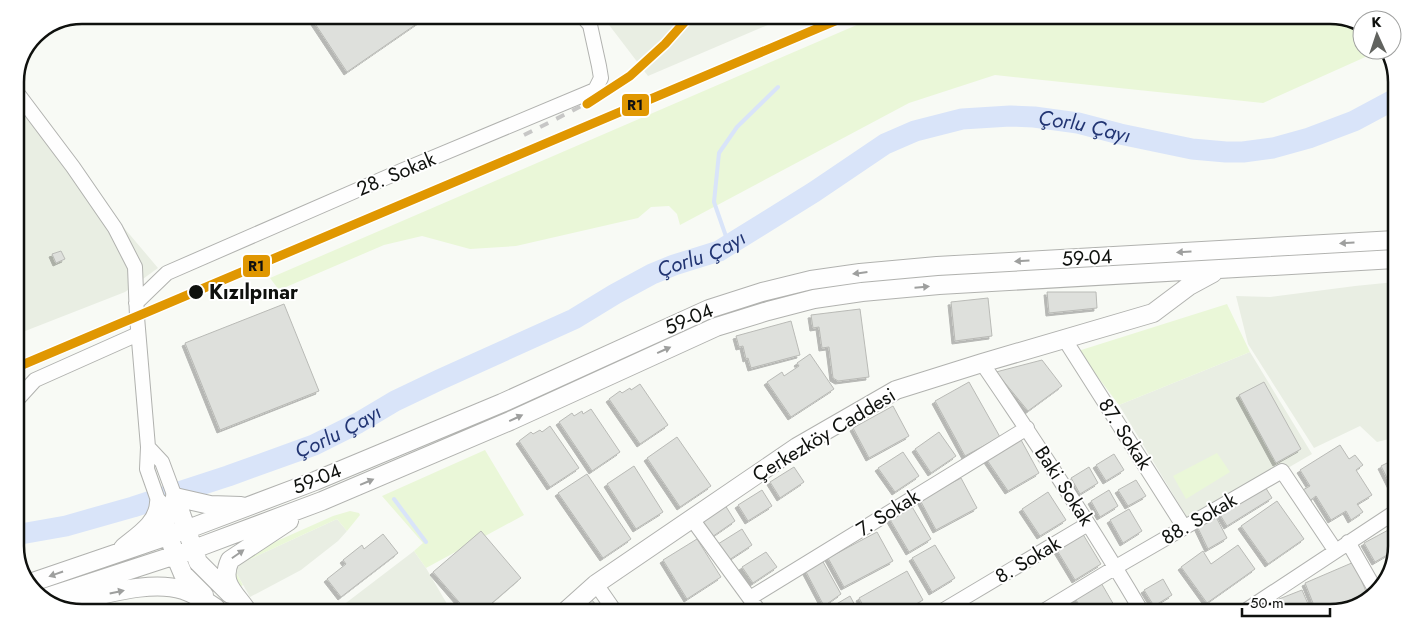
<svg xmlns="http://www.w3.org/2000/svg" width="1412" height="628" viewBox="0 0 1412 628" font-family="Jost,sans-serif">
<defs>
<filter id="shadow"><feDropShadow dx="-3" dy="3" stdDeviation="0" flood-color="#0004"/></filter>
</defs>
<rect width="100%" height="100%" fill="#f8faf5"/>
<path fill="#e9eee3" d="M603 17 784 18 648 76Z
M15 99 158 268 125 292 15 335Z
M1395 282 1393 438 1377 442 1360 426 1314 448 1248 344 1236 296 1270 297 1355 286Z
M1250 352 1312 454 1191 524 1119 405Z
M337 519 347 531 338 541 301 570 250 597 233 567Z
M414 551 426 568 450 609H338Z"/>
<path fill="#eaf7d8" d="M873 18 1356 20 1362 25V50H1381L1263 103 995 75 909 103 680 225 677 214 669 206 651 207 638 218 516 246 470 249 422 236 384 245 279 290 270 278Z
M1227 304 1250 352 1119 405 1078 351Z
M485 450 524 515 426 568 414 551 423 543 382 496Z
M1217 453 1230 472 1186 499 1173 476Z
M350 511 359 513 360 515 347 531 337 519 233 567 243 585 235 590 230 562 333 516Z"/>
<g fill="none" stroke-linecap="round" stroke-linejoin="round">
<path stroke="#d9e4f9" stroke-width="4" d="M729 245 714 202 719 153 737 127 778 87
M394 499 426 542"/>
<path stroke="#d9e4f9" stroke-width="21" id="s1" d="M15 535 66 526 133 507 228 476 314 445 358 423 395 401 439 380 574 319 615 294 652 274 674 265 719 251 814 192 885 144 915 131 962 119 1010 116 1034 117 1078 123 1120 134 1192 149 1226 152H1243L1273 148 1309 138 1354 121 1397 98"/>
</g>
<path fill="#dee0dc" stroke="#b9bab6" filter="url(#shadow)" d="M310 16H428L347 72Z
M61 251 65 259 56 263 52 254Z
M1047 292H1096L1097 308 1049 313Z
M988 298 992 336 955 341 951 302Z
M284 304 319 391 220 430 185 343Z
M860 309 869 377 838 381 833 378 829 347 822 348 819 327 813 328 811 315Z
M791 321 800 355 751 368 748 358 746 359 743 346 739 347 736 336Z
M810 354 834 389 791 417 767 382 782 372 784 376 799 366 797 363Z
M1042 360 1062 386 1028 411 996 372Z
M969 382 1000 437 965 456 935 401Z
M1264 382 1301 449 1276 463 1239 395Z
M640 384 668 425 640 444 609 399 620 391 622 393 630 388 631 390Z
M893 406 909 436 869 458 853 428Z
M591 409 620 452 592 471 559 422 572 413 574 416 582 411 583 414Z
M550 426 579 468 550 487 519 441 531 432 533 434 540 430 542 432Z
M939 432 956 456 931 473 915 449Z
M677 437 711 486 680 507 647 458Z
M1020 438 1039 473 1008 491 987 460Z
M1340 445 1349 459 1355 455 1363 465 1356 470 1372 495 1357 504 1363 512 1351 520 1346 511 1331 520 1316 496 1308 502 1301 491 1310 486 1300 470Z
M903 452 919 476 895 492 878 468Z
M1114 454 1124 470 1106 481 1096 465Z
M1393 460V490L1381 466Z
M634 466 663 512 636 529 607 484Z
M794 467 804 482 780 498 770 482Z
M1089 467 1098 483 1080 494 1071 478Z
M587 474 631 539 603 558 558 493Z
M961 478 977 508 936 530 920 500Z
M1136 480 1146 496 1128 506 1118 490Z
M1264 485 1272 498 1227 526 1219 513Z
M762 490 772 506 748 521 738 505Z
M1109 490 1118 506 1100 517 1091 501Z
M1048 492 1066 520 1040 536 1022 509Z
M1277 501 1304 539 1268 564 1241 526Z
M725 505 735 521 712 537 701 521Z
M911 505 931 539 909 552 889 518Z
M1129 509 1142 531 1123 543 1110 520Z
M1215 515 1227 538 1208 549 1197 526Z
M1392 528V552L1375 562 1364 543Z
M742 529 752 545 729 560 718 544Z
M481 531 521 578 484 610 465 609 433 572Z
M1081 531 1101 564 1075 580 1055 547Z
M877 532 893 561 844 587 828 558Z
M383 534 398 553 341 597 327 579 346 564 343 560 362 545 364 549Z
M697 539 721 577 687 599 663 560Z
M935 545 955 578 932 592 912 558Z
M1238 545 1255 569 1207 603 1181 567 1203 551 1211 564Z
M766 552 777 567 753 583 742 567Z
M822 560 841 594 824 606 805 570Z
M1354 562 1369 599 1367 602 1330 613H1317L1305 583Z
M907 571 923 600 904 611H866L859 598Z
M1163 579 1172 595 1154 606 1144 590Z
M1100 581 1118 612H1084L1074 597Z
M1302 590 1312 613H1285L1279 599Z
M850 596 858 611H836L833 606Z
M592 600 600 610H580Z"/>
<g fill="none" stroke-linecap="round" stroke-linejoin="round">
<g stroke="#b1b2af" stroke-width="16">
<path id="minor" d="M15 90 73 167 115 228 135 267 137 317 148 447 147 469 159 503
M136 303 167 273 401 171 595 90 601 78 599 66 590 25 583 17
M1065 340 1184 527
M982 363C1038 445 1092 527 1142 612
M15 402 35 380 138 334
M148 447 162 462 175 497
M692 519 759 611
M1348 542 1376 591
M596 584 614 610
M750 598 1027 428
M942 611 1088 524
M1042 612 1116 567 1282 471 1335 550
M1242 613 1392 514"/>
</g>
<g stroke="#b1b2af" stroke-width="20">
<path id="major" d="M175 497 198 562 230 594
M175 497 210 505 241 506
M159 503 175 555 183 574 204 595
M123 548C137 536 158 524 159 503
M27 584 188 529 315 481 502 403 709 309 762 292 811 280 860 273 937 266 1395 240
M44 598 194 549 322 501 510 421 716 327 768 311 814 299 862 292 939 285 1395 259
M52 605C90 600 146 578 183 590 195 594 206 601 216 608
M246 609C233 591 220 582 230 560L289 521
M567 610 596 584 797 447 896 390 982 363 1153 313 1189 286 1213 273"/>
</g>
<use href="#minor" stroke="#fefefe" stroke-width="14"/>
<use href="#major" stroke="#fefefe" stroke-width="18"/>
<path stroke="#c7c7c6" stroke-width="4" stroke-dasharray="9 9" stroke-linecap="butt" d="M524 135C560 117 596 100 629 77 651 61 671 38 689 17"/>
<g stroke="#fff" stroke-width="12">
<path id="rail-1" d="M587 104 630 76 665 44 689 17
M15 368 842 18"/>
</g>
<use href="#rail-1" stroke="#e09701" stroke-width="9"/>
</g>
<defs><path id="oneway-solid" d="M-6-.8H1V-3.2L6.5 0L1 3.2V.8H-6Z" transform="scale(1.25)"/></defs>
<g fill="#9e9f9e">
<use href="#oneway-solid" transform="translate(1347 243) rotate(177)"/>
<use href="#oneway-solid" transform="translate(1184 252) rotate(177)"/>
<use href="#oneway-solid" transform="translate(1022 261) rotate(177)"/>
<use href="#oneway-solid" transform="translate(860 273) rotate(173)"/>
<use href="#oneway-solid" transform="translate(922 287) rotate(-5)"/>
<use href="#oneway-solid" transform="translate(664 350) rotate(-24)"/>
<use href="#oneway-solid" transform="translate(516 418) rotate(-25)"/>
<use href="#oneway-solid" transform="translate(367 482) rotate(-23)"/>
<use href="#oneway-solid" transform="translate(238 554) rotate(-35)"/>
<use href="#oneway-solid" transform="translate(56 574) rotate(161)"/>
<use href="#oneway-solid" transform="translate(117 592) rotate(-12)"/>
</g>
<circle fill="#0f110e" stroke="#fff" stroke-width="2" cx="196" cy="292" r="8"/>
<g text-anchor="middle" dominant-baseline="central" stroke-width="4" stroke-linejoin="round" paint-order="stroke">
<g font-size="20" fill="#0f110e" stroke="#fff">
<text transform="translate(396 174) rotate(-23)">28. Sokak</text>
<text transform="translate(1087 258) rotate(-3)">59-04</text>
<text transform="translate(689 319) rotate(-23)">59-04</text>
<text transform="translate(1125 434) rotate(57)">87. Sokak</text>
<text transform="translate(824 435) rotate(-31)">Çerkezköy Caddesi</text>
<text transform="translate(317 479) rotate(-22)">59-04</text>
<text transform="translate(1064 486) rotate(57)">Baki Sokak</text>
<text transform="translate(888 513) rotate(-32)">7. Sokak</text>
<text transform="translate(1199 519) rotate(-30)">88. Sokak</text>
<text transform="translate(1028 560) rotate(-31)">8. Sokak</text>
</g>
<g font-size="20" font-weight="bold" fill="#0f110e" stroke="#fff" text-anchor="start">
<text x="209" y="292">Kızılpınar</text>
</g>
<g font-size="21" font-style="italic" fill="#223573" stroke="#fff">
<text stroke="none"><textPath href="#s1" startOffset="1165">Çorlu Çayı</textPath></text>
<text stroke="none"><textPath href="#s1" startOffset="745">Çorlu Çayı</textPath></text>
<text stroke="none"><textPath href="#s1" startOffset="340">Çorlu Çayı</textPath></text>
</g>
</g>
<path d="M0 0H1412V628H0ZM82 24H1330A58 58 0 0 1 1388 82V546A58 58 0 0 1 1330 604H82A58 58 0 0 1 24 546V82A58 58 0 0 1 82 24Z" fill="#fff" fill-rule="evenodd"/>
<path fill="none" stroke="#0f110e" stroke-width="2.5" d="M82 24H1330A58 58 0 0 1 1388 82V546A58 58 0 0 1 1330 604H82A58 58 0 0 1 24 546V82A58 58 0 0 1 82 24Z"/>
<g stroke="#fff" stroke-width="2">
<rect x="621" y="93" width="29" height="24" rx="5" fill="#e09701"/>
<rect x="242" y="254" width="29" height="24" rx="5" fill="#e09701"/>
</g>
<g font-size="14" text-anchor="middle" font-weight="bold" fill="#111">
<text x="635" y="110">R1</text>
<text x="256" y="271">R1</text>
</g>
<g transform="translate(1377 35) rotate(357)"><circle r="24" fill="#ffffff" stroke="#9fa09f"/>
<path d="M0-4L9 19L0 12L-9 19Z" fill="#61635f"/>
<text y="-8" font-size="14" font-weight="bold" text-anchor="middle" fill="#0f110e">K</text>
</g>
<path d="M1242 608v8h88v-8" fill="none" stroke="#0f110e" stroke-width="2.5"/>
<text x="1250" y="608" font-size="15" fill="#0f110e" stroke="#ffffff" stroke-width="4" paint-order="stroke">50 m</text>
</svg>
